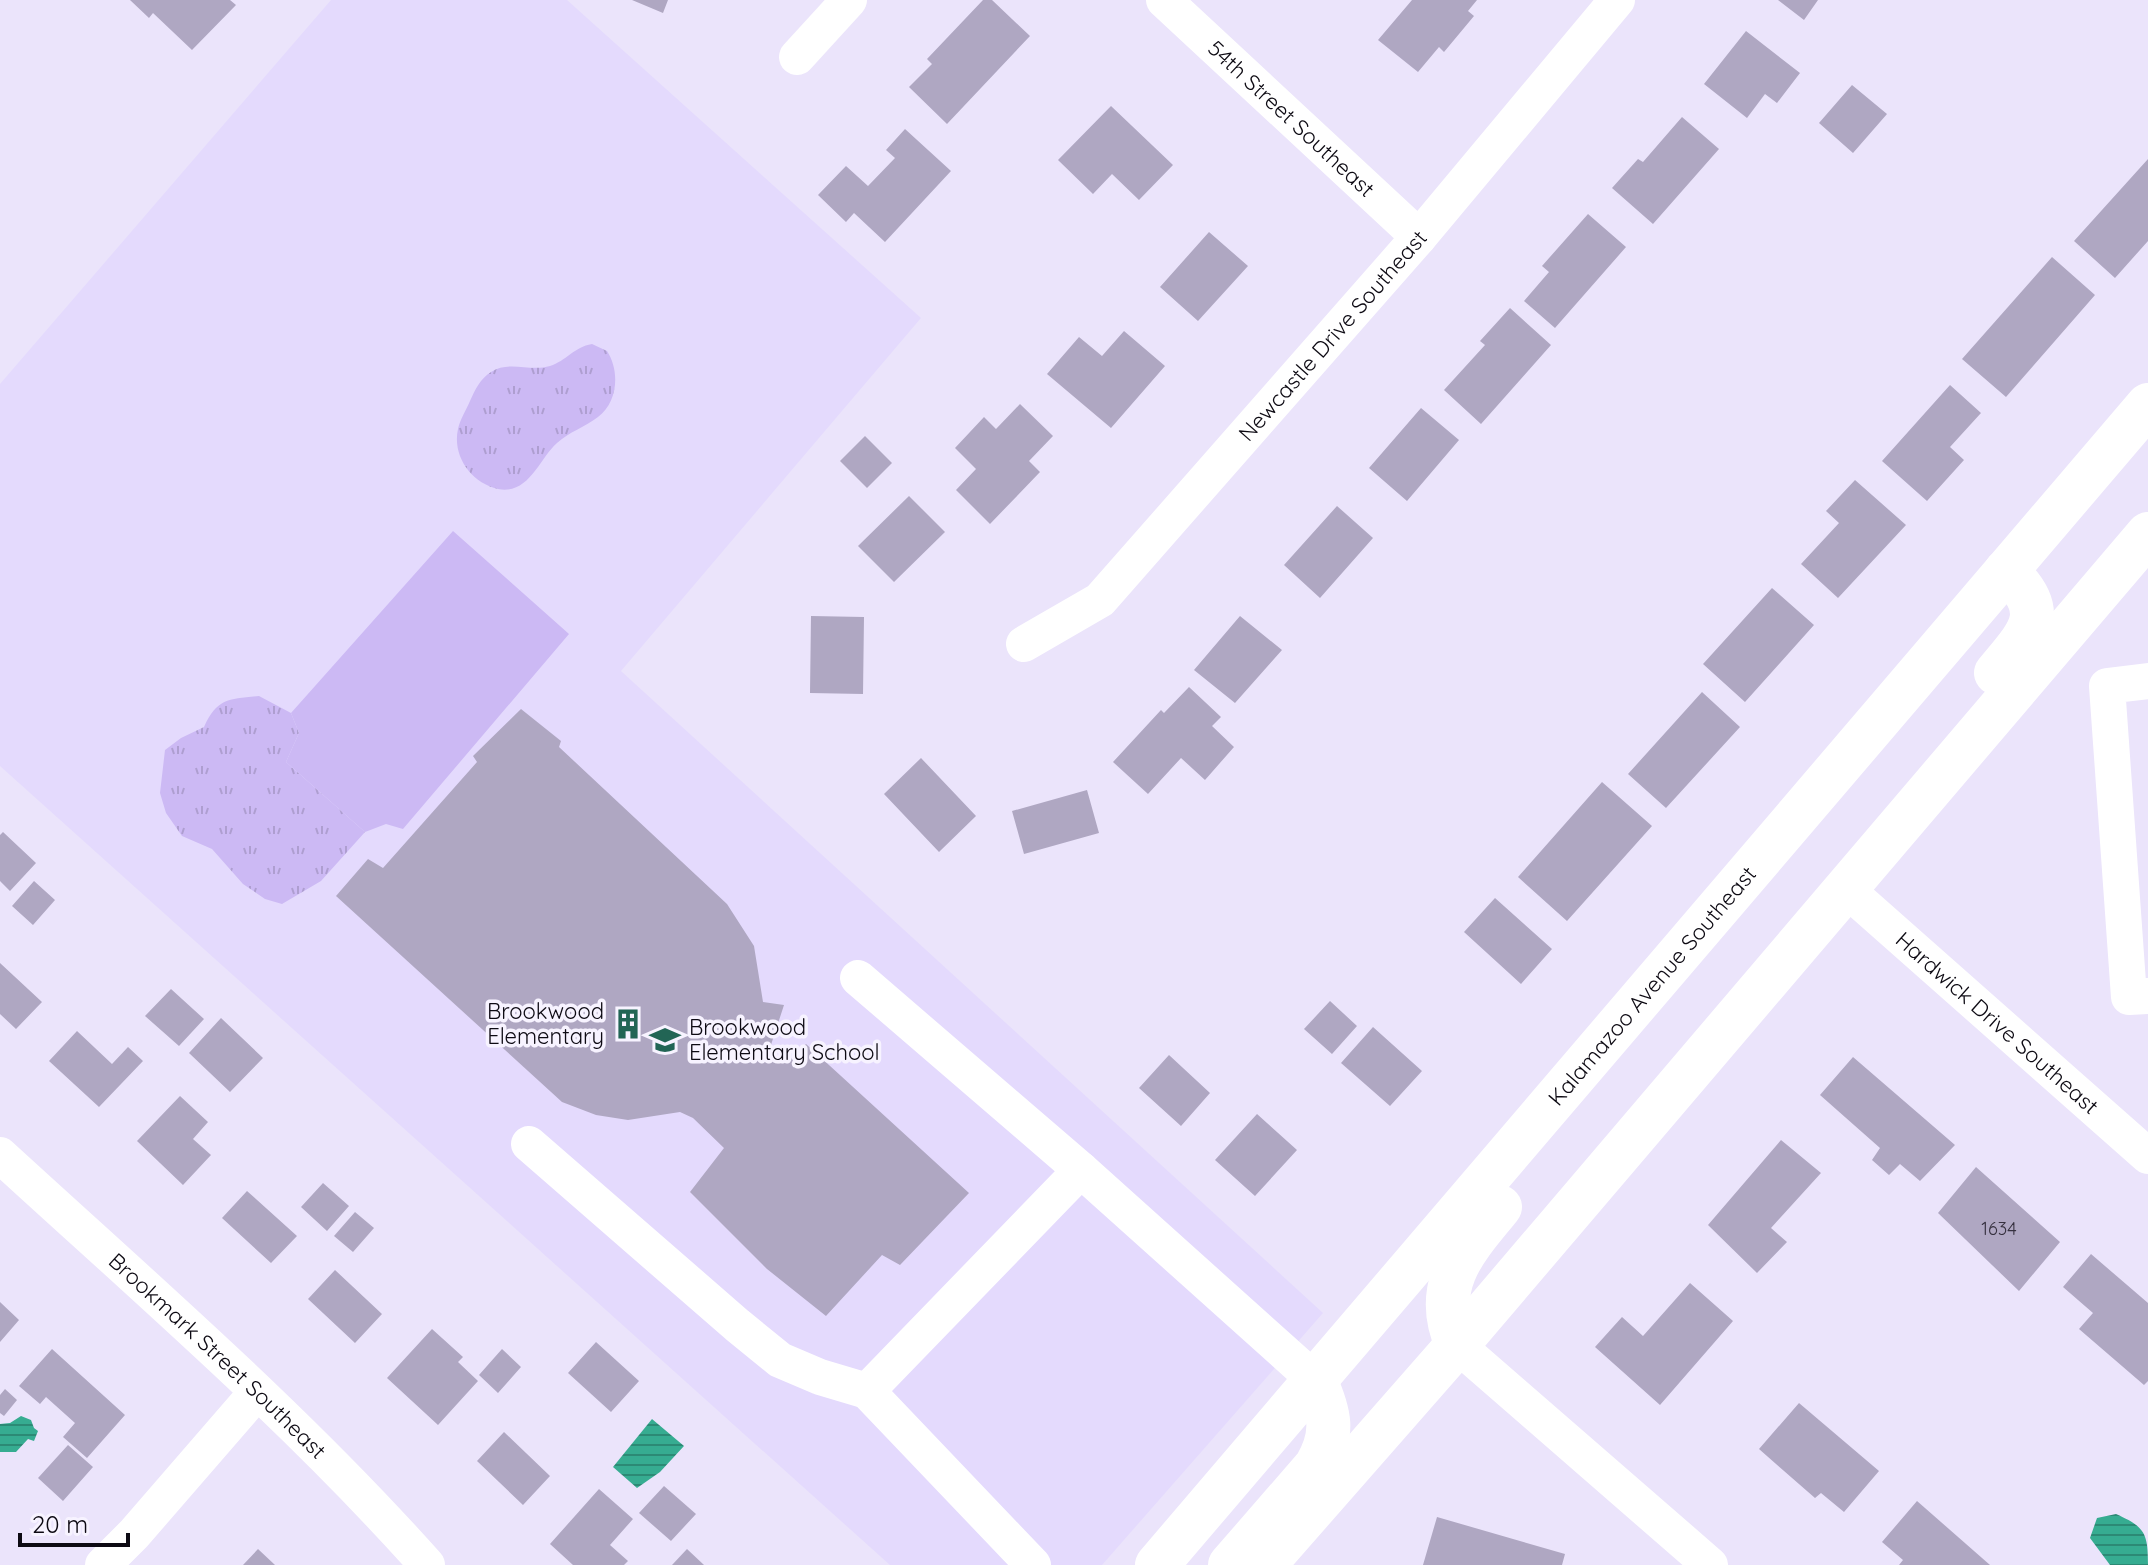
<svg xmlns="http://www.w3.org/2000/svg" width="2148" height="1565" viewBox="0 0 2148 1565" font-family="Quicksand,sans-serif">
<defs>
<pattern id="park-tufts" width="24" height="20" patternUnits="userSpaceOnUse" patternTransform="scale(2)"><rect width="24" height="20" fill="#ccb9f4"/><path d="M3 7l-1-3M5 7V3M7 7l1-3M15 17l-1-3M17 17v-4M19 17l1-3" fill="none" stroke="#ae9ed0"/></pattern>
<pattern id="water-rules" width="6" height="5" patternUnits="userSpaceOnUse" patternTransform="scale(2)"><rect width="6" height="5" fill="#36ac91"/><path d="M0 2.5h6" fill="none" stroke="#2c8a75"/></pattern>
</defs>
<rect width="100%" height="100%" fill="#ebe4fb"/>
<path fill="#e4dafd" d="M331 0H567L921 318 621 671 1323 1313 1102 1565H890L0 766V384Z"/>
<path fill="url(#park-tufts)" d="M592 344 607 351C620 371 618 402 598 417 585 427 569 432 557 443 539 459 529 495 498 489 471 483 452 456 458 429 460 420 466 410 470 401 475 390 480 379 491 372 509 360 530 372 550 366 566 361 574 347 592 344Z
M259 696 291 713 299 733 286 762 365 832 321 881 282 904 265 899 243 884 212 849 182 836 166 813 160 793 165 750 181 738 204 727C217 698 229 699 259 696Z"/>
<path fill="#ccb9f4" d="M453 531 569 634 403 829 386 824 365 832 286 762 299 733 291 713Z"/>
<path fill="url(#water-rules)" d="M21 1416 31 1420 34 1428 38 1431 34 1441 28 1439 16 1452H0V1424L10 1423Z
M652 1419 684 1446 660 1472 637 1488 613 1467Z
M2116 1514C2145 1527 2148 1533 2148 1565H2110L2090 1538 2097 1518Z"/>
<path fill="#afa7c2" d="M130 0H230L236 5 192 50 153 13 149 18Z
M632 0H668L663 13Z
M983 0H992L1030 36 947 124 909 87 932 64 927 59Z
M1412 0H1477L1468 11 1474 16 1444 52 1439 47 1418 72 1378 40Z
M1778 0H1818L1804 20Z
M1746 31 1800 73 1777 103 1765 94 1747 118 1704 84Z
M1852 85 1887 114 1853 153 1819 123Z
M1111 106 1173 165 1139 200 1112 174 1093 194 1058 160Z
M1682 117 1719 149 1653 224 1612 188 1638 159 1643 162Z
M905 129 951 171 885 242 854 213 846 222 818 195 846 166 868 186 895 158 886 150Z
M2148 159V241L2115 278 2074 241Z
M1588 214 1626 247 1555 328 1524 301 1549 272 1542 266Z
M1209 232 1248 266 1198 321 1160 287Z
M2052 257 2095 295 2006 397 1962 359Z
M1510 308 1551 345 1481 424 1444 390 1485 345 1480 341Z
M1124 331 1165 366 1111 428 1047 374 1079 337 1102 356Z
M1950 385 1981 413 1950 447 1964 460 1927 501 1882 461Z
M1020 404 1053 436 1029 461 1040 472 990 524 956 490 976 469 955 448 984 417 996 429Z
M1421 408 1459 440 1407 501 1369 468Z
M865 436 892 463 867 488 840 461Z
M1855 480 1906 525 1838 598 1801 564 1839 523 1826 511Z
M909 496 945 532 894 582 858 546Z
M1337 506 1373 538 1320 598 1284 565Z
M1772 588 1814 625 1745 702 1703 664Z
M811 616 864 617 863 694 810 693Z
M1240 616 1282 650 1235 703 1194 670Z
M1189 687 1221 717 1212 726 1234 747 1205 780 1181 758 1148 794 1113 762 1161 710 1164 713Z
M1702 692 1740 727 1666 808 1628 774Z
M521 709 561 741 559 747 727 904 754 946 763 1002 784 1005 768 1054 787 1063 806 1044 969 1193 900 1265 882 1255 826 1316 767 1269 690 1192 724 1148 693 1118 680 1112 628 1120 596 1115 562 1102 336 896 368 859 383 868 477 762 473 756Z
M921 758 976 816 939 852 884 794Z
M1602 782 1652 826 1567 921 1518 877Z
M1087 790 1099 833 1024 854 1012 811Z
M3 832 36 863 10 891 0 881V835Z
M34 881 55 900 33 925 12 906Z
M1495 898 1552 949 1521 984 1464 932Z
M0 963 42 1002 16 1029 0 1014Z
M171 989 204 1019 179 1046 145 1016Z
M1330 1001 1357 1026 1332 1054 1304 1029Z
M221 1018 263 1058 230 1092 189 1053Z
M1373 1027 1422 1071 1390 1106 1341 1063Z
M77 1031 112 1064 128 1047 143 1061 99 1107 49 1061Z
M1169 1055 1210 1093 1181 1126 1139 1088Z
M1853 1057 1955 1145 1920 1181 1900 1164 1889 1175 1872 1160 1880 1148 1820 1095Z
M180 1096 208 1122 193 1139 211 1155 183 1185 137 1141Z
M1257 1114 1297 1150 1255 1196 1215 1160Z
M1781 1140 1821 1173 1771 1228 1787 1242 1757 1273 1708 1225Z
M1976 1167 2060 1242 2019 1291 1938 1213Z
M323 1183 349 1206 327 1231 301 1207Z
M247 1191 297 1236 271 1263 222 1218Z
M355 1212 374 1228 353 1252 334 1236Z
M2091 1254 2148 1303V1381L2144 1385 2079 1329 2093 1313 2063 1287Z
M335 1270 382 1314 355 1343 308 1299Z
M1690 1283 1733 1321 1660 1405 1595 1347 1622 1317 1643 1336Z
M0 1302 19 1320 0 1342Z
M432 1329 463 1357 458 1362 478 1381 438 1425 387 1378Z
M596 1342 639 1381 611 1412 568 1373Z
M52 1349 125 1415 87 1458 63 1437 75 1423 46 1397 40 1404 19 1386Z
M502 1349 521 1367 498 1393 479 1375Z
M5 1389 17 1400 4 1416 0 1413V1395Z
M1799 1403 1879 1471 1844 1512 1821 1493 1815 1498 1759 1449Z
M504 1432 550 1476 523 1505 477 1461Z
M68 1445 93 1467 63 1501 38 1478Z
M664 1486 696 1514 671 1541 639 1513Z
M599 1489 633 1519 610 1545 628 1561 624 1565H573L550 1544Z
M1917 1501 1990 1565H1899L1903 1560 1882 1542Z
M1437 1517 1565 1554 1562 1565H1423Z
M258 1549 275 1565H243Z
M687 1549 704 1565H672Z"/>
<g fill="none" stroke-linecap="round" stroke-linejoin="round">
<g stroke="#fff" stroke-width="36">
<path id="s1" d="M1164 0 1419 237"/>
<path d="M797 57 849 0"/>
<path id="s2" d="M1024 644 1100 600 1419 237 1617 0"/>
<path d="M2148 681 2107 686 2129 997 2148 996"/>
<path id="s3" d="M1846 889 2148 1156"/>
<path d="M858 978 1081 1170 1315 1380"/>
<path d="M529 1144 737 1325 780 1360 820 1377 867 1391"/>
<path id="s4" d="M0 1155C145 1288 296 1418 427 1565"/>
<path d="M1457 1345 1710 1565"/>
<path d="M103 1565 134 1534 257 1392"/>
<path d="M1033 1565 867 1391 1081 1170"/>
</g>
<g stroke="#fff" stroke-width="44">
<path d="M1996 673C2028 634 2053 613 2006 571"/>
<path d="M1457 1345C1431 1286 1464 1250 1500 1207"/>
<path id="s5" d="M1157 1565 2148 405"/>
<path d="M1230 1565 1316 1466C1335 1433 1330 1413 1315 1380"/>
<path d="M1264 1565 1457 1345 2148 534"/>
</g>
</g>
<defs>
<g id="building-bare" transform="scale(2.4)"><path d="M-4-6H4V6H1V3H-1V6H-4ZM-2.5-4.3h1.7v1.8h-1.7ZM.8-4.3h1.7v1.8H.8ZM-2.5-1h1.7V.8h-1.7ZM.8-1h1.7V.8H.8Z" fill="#226555" stroke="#f7f3ff" stroke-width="2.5" paint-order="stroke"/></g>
<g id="school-bare" transform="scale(2.4)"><path d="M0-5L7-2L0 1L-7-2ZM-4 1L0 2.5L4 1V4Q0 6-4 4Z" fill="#226555" stroke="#f7f3ff" stroke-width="2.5" paint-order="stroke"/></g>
</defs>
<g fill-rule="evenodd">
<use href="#building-bare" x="628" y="1024"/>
<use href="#school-bare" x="665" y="1040"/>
</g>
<g text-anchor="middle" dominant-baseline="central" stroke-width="7" stroke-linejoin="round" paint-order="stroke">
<g font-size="18" fill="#36313f">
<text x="1999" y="1228">1634</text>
</g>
<g font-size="22" fill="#0d0a13" stroke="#f7f3ff">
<text stroke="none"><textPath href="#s1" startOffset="174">54th Street Southeast</textPath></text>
<text stroke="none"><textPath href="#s2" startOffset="440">Newcastle Drive Southeast</textPath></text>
<text stroke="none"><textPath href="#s5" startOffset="762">Kalamazoo Avenue Southeast</textPath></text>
<text stroke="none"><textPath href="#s3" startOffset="202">Hardwick Drive Southeast</textPath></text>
<text stroke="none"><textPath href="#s4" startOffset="296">Brookmark Street Southeast</textPath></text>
</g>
<g font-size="22" fill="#0d0a13" stroke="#f7f3ff" text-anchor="end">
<text x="604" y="1011">Brookwood<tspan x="604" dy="25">Elementary</tspan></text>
<text x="689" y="1027" text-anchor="start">Brookwood<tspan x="689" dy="25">Elementary School</tspan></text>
</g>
</g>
<path d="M20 1533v12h108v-12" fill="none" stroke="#0d0a13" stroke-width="4"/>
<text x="32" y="1533" font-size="24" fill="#0d0a13" stroke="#f7f3ff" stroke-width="6" paint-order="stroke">20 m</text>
</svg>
